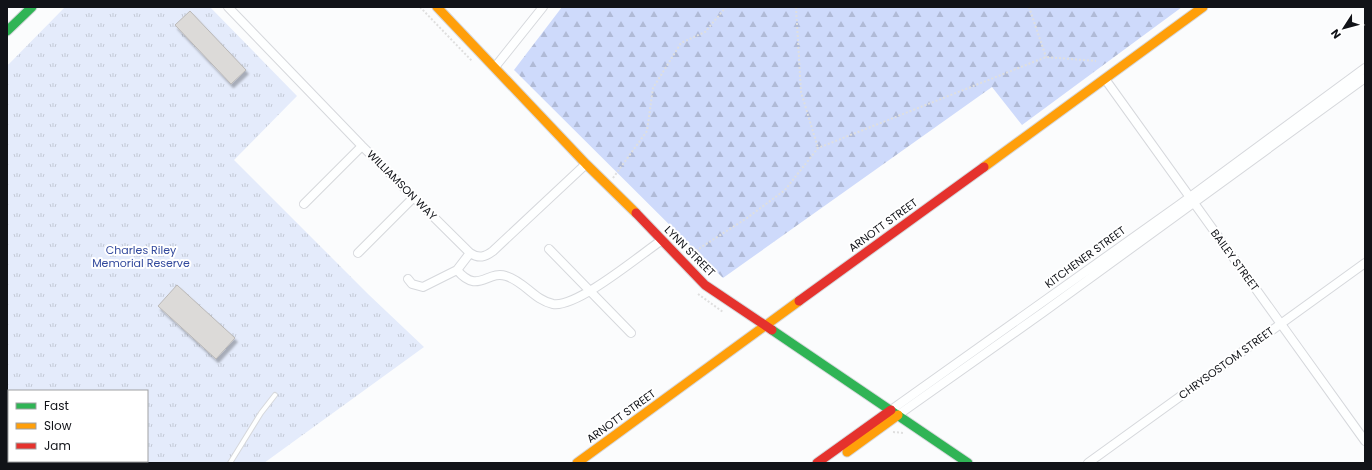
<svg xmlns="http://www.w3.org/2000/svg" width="1372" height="470" viewBox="0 0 1372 470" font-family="Poppins,sans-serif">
<defs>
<pattern id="grass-tufts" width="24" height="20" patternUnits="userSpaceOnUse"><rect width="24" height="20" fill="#e4ebfb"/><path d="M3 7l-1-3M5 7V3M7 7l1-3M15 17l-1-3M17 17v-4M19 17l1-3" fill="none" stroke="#c3c9d6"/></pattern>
<pattern id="forest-firs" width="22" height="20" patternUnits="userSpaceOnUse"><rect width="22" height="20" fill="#cedafb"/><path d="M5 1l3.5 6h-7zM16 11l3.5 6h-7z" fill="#b0bad6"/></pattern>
<filter id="shadow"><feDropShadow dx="2.5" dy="4" stdDeviation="1" flood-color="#0004"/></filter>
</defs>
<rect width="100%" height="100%" fill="#fbfcfd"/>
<path fill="url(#grass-tufts)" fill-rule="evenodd" d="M65 7H210L297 96 234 160 368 294 424 347 264 463H7V66ZM9 391H147V461H9Z"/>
<path fill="url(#forest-firs)" d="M562 7H1182L1022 125 992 87 723 278 514 70Z"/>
<path fill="#dcdad8" stroke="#bab8b7" filter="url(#shadow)" d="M190 11 246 70 231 84 175 25Z
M177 285 235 338 216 359 158 306Z"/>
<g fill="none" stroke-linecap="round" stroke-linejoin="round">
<g stroke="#d6d8dc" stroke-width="6">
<path id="lane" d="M230 463 261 413 275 395"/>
</g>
<g stroke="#d6d8dc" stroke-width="10">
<path id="street" d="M228 7 362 146 470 253C479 259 485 257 493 251L586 164
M495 67 543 7
M1105 79 1365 441
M304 204 362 146
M549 249 631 333
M358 253 414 197
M457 270C478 295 487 270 506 276 524 281 534 300 553 304 577 308 640 255 662 240
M408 279 412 284 423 287 457 270 470 253
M891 410 1179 205 1365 68
M898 415 1045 311 1365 78
M1088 463 1365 263"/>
</g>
<g stroke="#d6d8dc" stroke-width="11">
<path id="fast" d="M7 31 32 7
M772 330 968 463"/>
</g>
<g stroke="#d6d8dc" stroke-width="11">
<path id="slow" d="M437 7 586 164 636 213
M984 167 1203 7
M847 452 898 415
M577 463 799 301"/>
</g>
<g stroke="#d6d8dc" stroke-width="11">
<path id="jam" d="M636 213 705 285 772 330
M799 301 984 167
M817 463 891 410"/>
</g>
<path stroke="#dfdfdf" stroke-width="2" stroke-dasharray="2 2" stroke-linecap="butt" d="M420 7 472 61
M796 7 801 92 818 148
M1029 7 1046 57
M613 178 647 131 653 88 681 43 705 32 726 7
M689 255 747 218 785 190 818 148 1046 57 1096 61
M698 294 723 312
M893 432 904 433"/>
<use href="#lane" stroke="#feffff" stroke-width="4"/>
<use href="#street" stroke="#feffff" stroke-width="8"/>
<use href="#fast" stroke="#30b455" stroke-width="9"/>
<use href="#slow" stroke="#ff9f0a" stroke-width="9"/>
<use href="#jam" stroke="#e5322d" stroke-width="9"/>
</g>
<g text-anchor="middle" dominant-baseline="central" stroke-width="4" stroke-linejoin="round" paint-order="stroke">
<g font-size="11" fill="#111318" stroke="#fff">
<text transform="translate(402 185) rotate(45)">WILLIAMSON WAY</text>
<text transform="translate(883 225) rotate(-36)">ARNOTT STREET</text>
<text transform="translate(690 251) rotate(45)">LYNN STREET</text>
<text transform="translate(1085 257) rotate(-36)">KITCHENER STREET</text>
<text transform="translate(1235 260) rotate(54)">BAILEY STREET</text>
<text transform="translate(1226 363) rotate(-36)">CHRYSOSTOM STREET</text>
<text transform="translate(621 416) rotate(-36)">ARNOTT STREET</text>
</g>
<g font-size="11" fill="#334a9d" stroke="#fff">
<text x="141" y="250">Charles Riley<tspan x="141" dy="13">Memorial Reserve</tspan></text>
</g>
</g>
<rect width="1372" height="470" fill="none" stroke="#111318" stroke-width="16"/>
<rect x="8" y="390" width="140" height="72" fill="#ffffff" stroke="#a0a1a3"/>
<rect x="16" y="403" width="20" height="6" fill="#30b455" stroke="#a0a1a3"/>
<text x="44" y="410" font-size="12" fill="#111318">Fast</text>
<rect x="16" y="423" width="20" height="6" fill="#ff9f0a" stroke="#a0a1a3"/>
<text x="44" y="430" font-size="12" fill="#111318">Slow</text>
<rect x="16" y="443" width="20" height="6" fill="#e5322d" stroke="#a0a1a3"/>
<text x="44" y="450" font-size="12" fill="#111318">Jam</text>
<g transform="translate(1344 28) rotate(234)" stroke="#ffffff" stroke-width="3" paint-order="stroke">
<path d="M0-3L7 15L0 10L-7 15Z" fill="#111318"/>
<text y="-6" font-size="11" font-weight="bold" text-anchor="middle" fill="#111318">N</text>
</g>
</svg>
